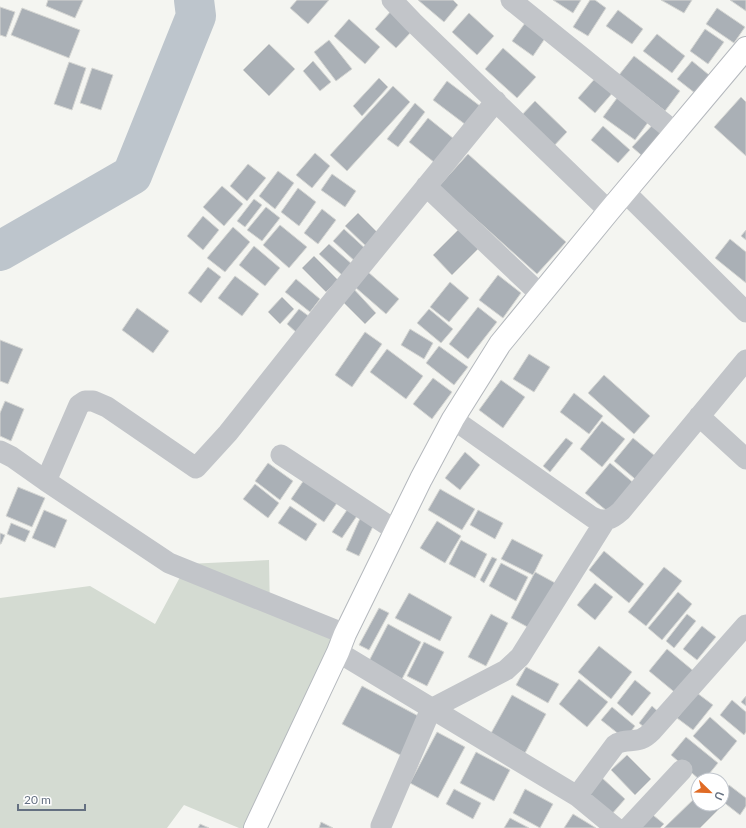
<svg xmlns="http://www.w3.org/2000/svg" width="746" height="828" viewBox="0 0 746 828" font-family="Lato,sans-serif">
<rect width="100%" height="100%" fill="#f4f5f1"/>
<path fill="#d4dbd2" d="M269 560 270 612 340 640 247 828H239L184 805 167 828H0V598L90 586 155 624 187 564Z"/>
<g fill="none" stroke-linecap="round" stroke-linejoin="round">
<path stroke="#bdc5cc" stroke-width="40" d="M0 251 132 175 196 16 194 0"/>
</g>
<path fill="#aab0b6" stroke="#d5d6d3" d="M48 0H83L75 18 46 6Z
M297 0H329L308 24 290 8Z
M418 0H453L458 5 444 22Z
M553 0H581L573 13Z
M590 0H595L606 8 588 36 573 27Z
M661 0H692L684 13Z
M730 0H746V11Z
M0 7 15 12 6 37 0 35Z
M22 8 80 30 69 58 11 35Z
M717 8 745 27 734 43 706 24Z
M392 10 413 30 396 48 375 29Z
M618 10 643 29 632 44 606 26Z
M469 13 494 36 477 55 452 32Z
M349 19 380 47 365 64 334 36Z
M528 19 548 34 533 56 512 41Z
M705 29 724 42 708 64 690 51Z
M657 34 685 56 672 73 643 51Z
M329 40 352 69 336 81 314 52Z
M269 44 295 69 269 96 243 70Z
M503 48 536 77 517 98 485 69Z
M634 56 680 91 665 111 619 75Z
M313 61 331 82 320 91 303 71Z
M692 61 714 79 700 97 677 79Z
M69 62 86 68 72 110 54 104Z
M92 68 113 75 101 110 80 103Z
M598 75 615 90 595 113 578 98Z
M379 78 388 87 362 116 353 106Z
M447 81 484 109 470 128 433 100Z
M393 86 410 102 347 171 330 155Z
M741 97 746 102V156L714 127Z
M617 98 649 121 635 140 603 117Z
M535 101 567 132 551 149 519 118Z
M415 103 425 112 398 147 387 139Z
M428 118 459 143 440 167 409 142Z
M658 119 672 133 647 160 632 147Z
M603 126 630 150 618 163 591 140Z
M315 153 330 166 312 188 296 175Z
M468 154 566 242 537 274 439 186Z
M248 164 266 178 247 201 230 186Z
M278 171 294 183 275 209 259 196Z
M332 174 356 191 345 207 321 190Z
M222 186 243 204 224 226 203 207Z
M298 188 316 202 299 226 281 212Z
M254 199 262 205 245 227 237 221Z
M266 207 280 218 262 241 247 230Z
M322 209 336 220 318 244 304 233Z
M358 213 381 236 369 249 345 226Z
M203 216 219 230 203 250 187 236Z
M280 225 307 247 289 268 263 245Z
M233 227 250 242 225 272 207 258Z
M344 229 369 252 358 264 333 241Z
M459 229 478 249 452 275 433 255Z
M746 230V240L741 236Z
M730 239 746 252V283L715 258Z
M329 244 353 265 343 276 319 254Z
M254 246 280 268 265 286 239 265Z
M314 256 338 280 326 292 302 268Z
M208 267 221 277 201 303 188 293Z
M368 272 399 299 386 314 355 287Z
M498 275 521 293 503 318 479 300Z
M235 276 259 294 242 316 218 298Z
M296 279 320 299 310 312 285 292Z
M450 282 469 298 449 322 430 307Z
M351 286 376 313 365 324 339 298Z
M282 297 294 309 280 324 268 312Z
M478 307 497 322 468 359 449 344Z
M137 308 169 331 153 353 122 330Z
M299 309 310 317 297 333 287 324Z
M429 309 453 329 441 343 417 323Z
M410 329 433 343 424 359 401 345Z
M365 332 382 344 352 387 335 375Z
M0 340 23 349 8 384 0 381Z
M439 346 468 367 454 385 426 363Z
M387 349 423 376 406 399 370 372Z
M529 354 550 367 534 392 513 379Z
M604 375 650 416 634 434 588 393Z
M433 378 452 392 432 419 413 404Z
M501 380 525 397 503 428 479 410Z
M574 393 603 416 589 434 560 412Z
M5 401 24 409 11 441 0 436V413Z
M602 421 625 439 602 467 580 449Z
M566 438 573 443 550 472 543 466Z
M633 438 660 460 641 484 614 461Z
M465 452 480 465 460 490 445 478Z
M268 463 293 481 280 500 255 481Z
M610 463 636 485 612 515 585 493Z
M304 480 337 503 324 522 291 499Z
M255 484 279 503 268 518 243 499Z
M18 487 45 498 32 527 6 516Z
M440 489 475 509 462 530 428 510Z
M351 504 361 510 342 538 332 532Z
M290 506 317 524 306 541 278 523Z
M44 510 67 520 55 548 32 538Z
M478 510 503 523 495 539 470 525Z
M362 514 376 520 359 556 346 550Z
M437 521 461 536 445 563 420 548Z
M11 523 30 531 25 542 7 534Z
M0 533 5 535 1 544H0Z
M512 539 543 555 533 575 501 559Z
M461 540 487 554 475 578 449 564Z
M604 551 644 584 629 603 589 570Z
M492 557 497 559 484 583 480 580Z
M501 563 528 577 516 601 489 586Z
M664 567 682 581 646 626 628 612Z
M535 572 557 584 533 630 511 618Z
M595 583 613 597 595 620 577 605Z
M678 592 692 604 662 640 648 628Z
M409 593 452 617 440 641 395 618Z
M379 608 389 613 369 650 359 645Z
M491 614 508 623 486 666 468 657Z
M687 614 696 621 674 648 666 641Z
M388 624 421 642 402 679 369 661Z
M702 626 716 637 697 660 683 649Z
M424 642 444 652 427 686 407 676Z
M599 646 632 672 611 699 578 672Z
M667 649 696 673 678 695 649 671Z
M526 667 559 684 548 703 516 685Z
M579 679 608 702 587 727 559 704Z
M635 680 651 693 632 716 617 703Z
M362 686 422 718 402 756 342 724Z
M697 693 713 705 693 730 677 718Z
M512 695 546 714 525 753 490 735Z
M746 696V706L741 702Z
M732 700 746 712V732L744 735 720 715Z
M652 706 663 716 650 732 639 723Z
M612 707 635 726 625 739 601 720Z
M710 717 737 741 721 761 693 736Z
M437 732 465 747 438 798 410 783Z
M686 737 718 763 704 780H700L671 755Z
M476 752 510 770 494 801 460 783Z
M627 755 651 779 635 795 611 770Z
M600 776 625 799 611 815 586 791Z
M729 785 746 798V806L740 815 722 801V795Z
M454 789 481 803 473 819 446 804Z
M525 789 553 804 540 828 513 813Z
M698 795V804H719L721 807 700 828H664Z
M648 811 664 824 660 828H633Z
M573 814 596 828H564Z
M510 818 529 828H504Z
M321 822 333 828H319Z
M200 824 209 828H198Z"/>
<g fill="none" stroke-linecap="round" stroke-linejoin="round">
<g stroke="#b4b8bd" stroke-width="24">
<path id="secondary" d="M255 828 338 652 345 634 421 479 453 419 500 344 609 211 746 48"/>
</g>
<path stroke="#c2c5c9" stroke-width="21" d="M392 0 413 22 609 211
M511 0 676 133
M426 186 540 294
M625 192 746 312
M699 416 746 459
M453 419 592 517C604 523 611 520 621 511L746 360
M0 451 12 457 46 481 169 563 345 634
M281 455 395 530
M46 481 79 405 85 401H93L107 407 196 468 228 433 327 308 496 101
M338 652 577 796 616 828
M577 796 615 745C622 739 633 742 641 739 646 737 649 734 652 731L746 625
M381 826 431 709 506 670 520 657 605 521
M628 828 682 770"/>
<use href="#secondary" stroke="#fff" stroke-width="22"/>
</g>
<g transform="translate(710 792) rotate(113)"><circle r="19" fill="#ffffff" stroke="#c1c6cd"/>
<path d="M0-3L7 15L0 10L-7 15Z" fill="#e06b25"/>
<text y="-6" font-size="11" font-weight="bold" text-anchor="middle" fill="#647081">U</text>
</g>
<path d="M18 804v6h67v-6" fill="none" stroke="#647081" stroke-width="2"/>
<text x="24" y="804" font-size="12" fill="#647081" stroke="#ffffff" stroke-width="3" paint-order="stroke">20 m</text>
</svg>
